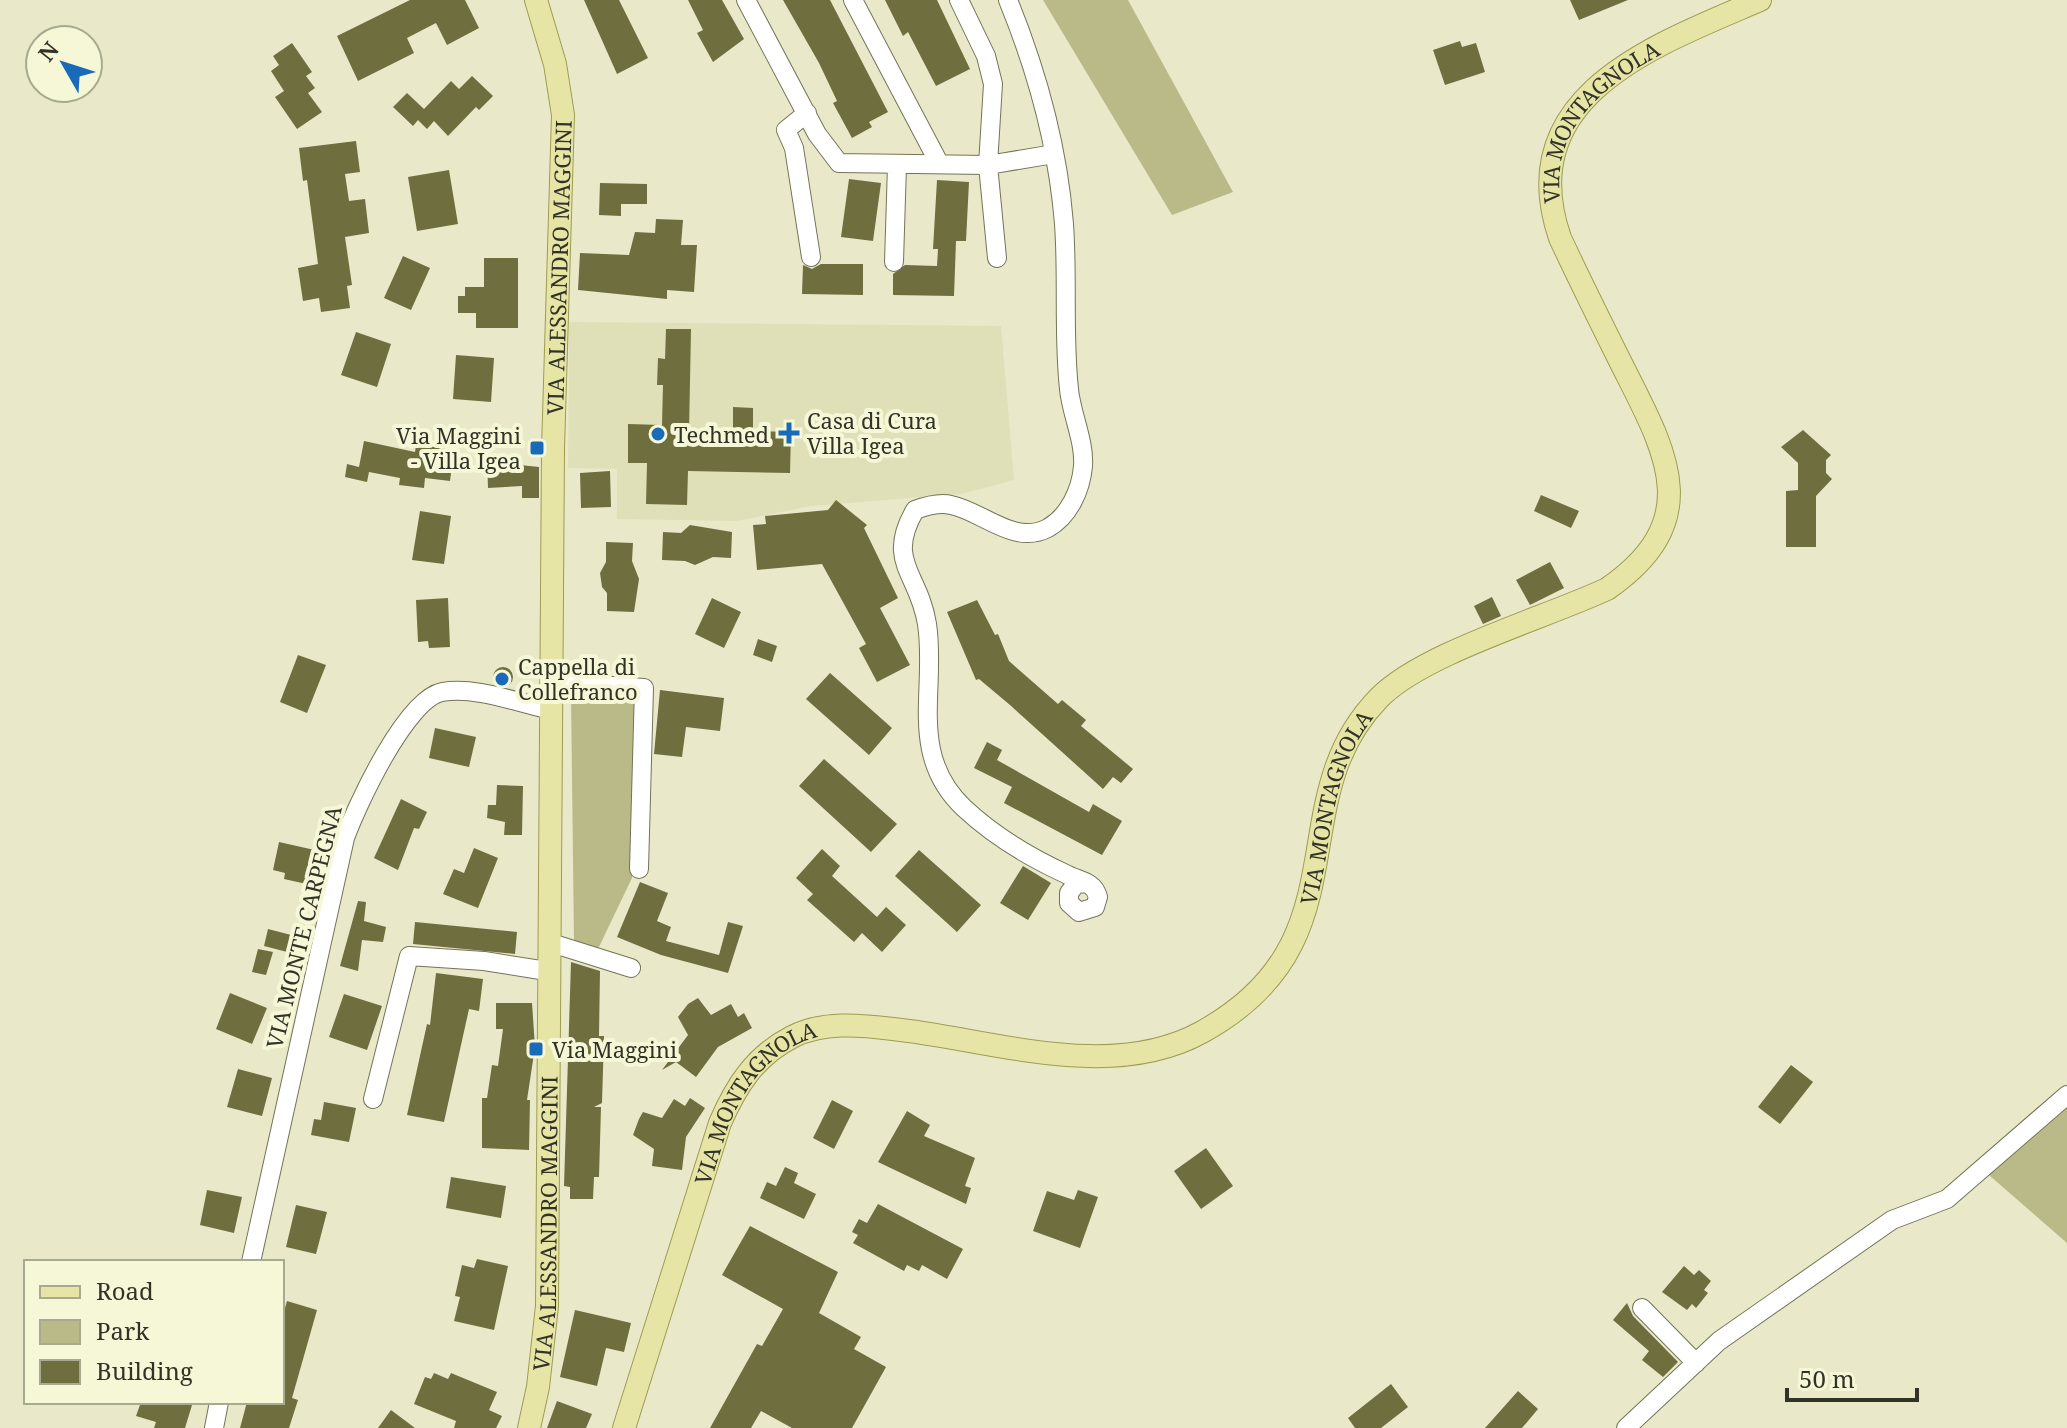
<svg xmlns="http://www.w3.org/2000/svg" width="2067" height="1428" viewBox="0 0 2067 1428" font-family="'Noto Serif',serif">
<rect width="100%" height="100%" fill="#e9e9ca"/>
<path fill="#dfdfb8" d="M569 322 1001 326 1014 480 962 494 811 506 737 521 617 519V469L568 468Z"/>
<path fill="#baba89" d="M1043 0H1128L1233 192 1172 215Z
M571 694 635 698 632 878 597 951 574 943Z
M2067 1095V1243L1982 1169Z"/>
<path fill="#6f6e3e" d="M410 0H465L479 28 447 45 436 23 407 38 414 53 358 81 337 36Z
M584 0H619L648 58 617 74Z
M688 0H722L744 39 713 62 697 33 703 30Z
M783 0H830L888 112 869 122 872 127 852 138 833 103 837 101 819 63Z
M885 0H937L970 69 936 86 908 32 903 36Z
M1570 0H1628L1579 20Z
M1460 41 1462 47 1476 43 1485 72 1445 85 1433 50Z
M292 43 312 72 306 76 315 88 308 93 322 112 297 129 275 97 284 91 271 71 279 65 273 56Z
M472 76 493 96 479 110 476 107 448 136 434 121 427 129 418 120 413 126 393 107 407 93 424 109 451 81 459 89Z
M356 141 360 172 345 174 349 201 365 199 369 233 345 237 352 285 347 286 350 308 321 312 319 298 303 301 298 268 318 264 307 180 303 181 299 148Z
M449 170 458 224 417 231 408 177Z
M849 179 881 183 873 241 841 237Z
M937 180 969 182 966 241H956L954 296 893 295V274L905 265 937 266 938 249H933Z
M600 183 647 184V204H621V216L599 215Z
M656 219 683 220 681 245H697L694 292 667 290V299L578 290 580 253 629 255 635 232 655 233Z
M403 256 430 268 411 310 384 298Z
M484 258H518V328H476V313H458V296H465V287H484Z
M821 264H863V295L802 294 803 265 812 269Z
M666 329H691L689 433 724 434V429L733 430V407L753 408V431L791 432 790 473 688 471 687 505 646 504 647 463H628V424L662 425 663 385H657L658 358 665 359Z
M356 332 391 344 377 387 341 375Z
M456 355 494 358 491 402 453 399Z
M1803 430 1831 455 1826 460V473L1832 479 1816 496V547H1786V491L1798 490V463L1781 447Z
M364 441 415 452 416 445 454 449 450 481 425 478 424 488 399 485 400 478 369 472 367 482 345 477 347 464 359 467Z
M501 456V463L539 467V498H522V486L488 488 487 457Z
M610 471 611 507 581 508 580 473Z
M1541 495 1579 511 1571 528 1534 511Z
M836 500 867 525 864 528 898 598 880 608 910 665 877 682 859 648 866 644 822 564 757 570 753 525 766 524 765 516 828 510Z
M420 511 451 516 444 564 412 560Z
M690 525 732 532 731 558 713 557 695 565 685 561 662 560 663 532 681 533Z
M606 542 633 543 632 561 639 579 634 612 607 611V593L602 587 600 573 606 562Z
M1550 562 1564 588 1530 605 1516 580Z
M1492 597 1501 616 1483 624 1474 606Z
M448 598 450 647 429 648 428 641 418 642 416 600Z
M712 598 741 612 724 648 695 634Z
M977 600 995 635 998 634 1009 661 1058 704 1062 700 1086 720 1081 726 1133 769 1121 783 1113 777 1103 789 1010 705 979 679 976 680 947 612Z
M758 639 777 646 772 662 753 655Z
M298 655 326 665 307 713 280 702Z
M493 677a10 10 0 1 1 20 0a10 10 0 1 1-20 0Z
M830 673 892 728 869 755 806 699Z
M660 690 724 698 720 731 686 727 682 757 654 754Z
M435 728 476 737 469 767 429 758Z
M987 742 1002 750 997 760 1089 812 1093 804 1122 821 1102 855 1004 803 1012 787 974 768Z
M824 759 897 824 871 852 799 786Z
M497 785 523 786 522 835H504L505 822 487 818 488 805H496Z
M401 799 427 812 419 829 414 828 398 870 374 858Z
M279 842 319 851 311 885 284 879 285 873 273 870Z
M474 848 498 858 478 908 443 894 454 869 464 873Z
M822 849 840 866 832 876 877 917 886 907 906 925 882 952 862 933 854 942 807 900 813 894 796 878Z
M919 850 981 905 957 932 895 876Z
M1023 866 1051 883 1028 920 1000 903Z
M640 882 668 893 657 921 671 927 666 941 719 955 728 922 743 926 728 973 661 955 617 937Z
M358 901 366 902 364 921 386 927 383 942 362 940 358 971 340 966Z
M415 922 517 932 515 954 413 944Z
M268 929 299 937 295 954 264 946Z
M258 949 273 952 266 975 252 972Z
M571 962 600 971 599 1036H604L602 1103 594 1107H601L599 1177H594L593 1199H570V1187L564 1186Z
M436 973 483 979 479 1011 469 1009 444 1122 407 1115 427 1024 430 1025Z
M230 993 267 1008 252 1044 216 1029Z
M344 994 382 1006 367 1050 329 1037Z
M698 998 711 1015 731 1004 738 1017 744 1013 752 1028 718 1047 696 1077 676 1062 662 1070 688 1035 678 1017 688 1004Z
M496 1003H532L535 1047 527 1100H530L529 1150 482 1148V1098H487L492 1065 498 1066 503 1029H496Z
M1791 1065 1813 1082 1780 1124 1758 1107Z
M238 1069 272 1078 262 1116 227 1107Z
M690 1098 705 1108 686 1137 682 1170 652 1166 654 1149 633 1135 639 1119 643 1112 662 1118 674 1099 685 1106Z
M832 1100 853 1111 834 1149 813 1138Z
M324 1102 356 1108 349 1142 311 1135 314 1119 321 1120Z
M907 1111 930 1125 924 1136 975 1158 965 1186 971 1188 966 1204 878 1162Z
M1206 1148 1233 1186 1201 1209 1174 1171Z
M785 1167 798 1173 794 1183 816 1194 804 1219 760 1198 767 1182 776 1186Z
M451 1177 506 1186 501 1218 446 1208Z
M207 1190 242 1197 234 1233 200 1225Z
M1078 1190 1098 1197 1080 1248 1033 1231 1047 1191 1074 1200Z
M878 1204 963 1249 947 1279 922 1265 919 1271 907 1265 904 1271 853 1243 858 1235 852 1232 859 1219 867 1223Z
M296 1205 327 1212 316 1254 286 1247Z
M750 1226 838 1272 819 1313 861 1337 854 1349 886 1367 852 1428H792L761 1411 751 1428H710L757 1344 762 1346 783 1309 722 1275Z
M477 1259 508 1266 494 1330 454 1321 460 1297 455 1296 462 1265 474 1268Z
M1684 1266 1694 1275 1699 1270 1711 1281 1704 1290 1708 1293 1696 1308 1692 1304 1687 1310 1662 1292Z
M287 1301 317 1310 292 1398 298 1400 289 1428H240L247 1402H282V1307L285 1308Z
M1627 1303 1633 1316 1678 1362 1663 1377 1642 1360 1649 1351 1613 1320Z
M575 1310 631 1323 624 1352 606 1348 597 1386 560 1377Z
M434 1373 448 1379 451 1373 497 1392 489 1410 502 1416 496 1428H454L456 1421 414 1404 425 1377 431 1379Z
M1391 1384 1408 1407 1381 1428H1355L1348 1418Z
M1518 1391 1538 1409 1522 1428H1485Z
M557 1401 592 1414 586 1428H547Z
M141 1402H183L192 1405 185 1428H154L156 1422 136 1416Z
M391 1410 415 1428H378Z"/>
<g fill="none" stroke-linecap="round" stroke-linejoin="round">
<g stroke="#737358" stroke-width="20">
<path id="minor" d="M746 0 817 134 839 163 988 165 1054 154
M853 0 939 163
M959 0 986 56 993 84 988 165 997 258
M1008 0C1037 71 1058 148 1064 224 1068 279 1063 334 1069 389 1071 413 1085 442 1083 466 1081 490 1069 516 1048 528 1014 546 982 511 951 505 939 502 926 506 915 510 885 562 919 573 927 624 937 689 907 754 964 808 994 836 1029 857 1066 874 1079 881 1094 881 1098 897L1095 907 1079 912 1069 903V893L1076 884 1087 883
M807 113 786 130 794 148 811 257
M894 262 897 165
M551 682 644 688 639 869
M548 942 631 968
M373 1099 409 956 484 961 547 971
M251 1262 345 838C357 805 406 699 442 692 476 686 518 703 551 710
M1642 1308 1696 1363
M214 1428 219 1402
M1626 1428 1719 1341 1892 1220 1947 1199 2067 1095"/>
</g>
<g stroke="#9d9c53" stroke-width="24">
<g id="major">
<path id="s1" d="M529 1428 538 1387 547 1306 553 449 563 115 555 64 536 0"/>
<path id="s2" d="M624 1428 720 1123C736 1086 755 1056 792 1037 822 1021 861 1025 893 1029 990 1039 1110 1083 1202 1032 1367 941 1278 801 1379 698 1423 653 1545 618 1607 589 1707 520 1666 452 1622 365 1601 323 1580 281 1560 238 1511 95 1656 45 1760 0"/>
</g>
</g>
<use href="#minor" stroke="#fff" stroke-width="18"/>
<use href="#major" stroke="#e6e5a6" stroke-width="22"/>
</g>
<g fill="#196ab9" stroke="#f6f7d7" stroke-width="3">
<path d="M785 421h8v8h8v8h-8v8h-8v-8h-8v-8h8z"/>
<circle cx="658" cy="434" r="8"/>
<rect x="529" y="440" width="16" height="16" rx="4"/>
<circle cx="502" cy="679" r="8"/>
<rect x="528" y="1041" width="16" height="16" rx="4"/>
</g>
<g text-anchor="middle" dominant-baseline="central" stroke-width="8" stroke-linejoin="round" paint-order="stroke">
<g font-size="22" fill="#323327" stroke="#f6f7d7">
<text stroke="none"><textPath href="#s2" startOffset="2034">VIA MONTAGNOLA</textPath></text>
<text stroke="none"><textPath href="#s1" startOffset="1162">VIA ALESSANDRO MAGGINI</textPath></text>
<text stroke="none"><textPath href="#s2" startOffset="1124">VIA MONTAGNOLA</textPath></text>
<text transform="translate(303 927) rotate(-76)">VIA MONTE CARPEGNA</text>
<text stroke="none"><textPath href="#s2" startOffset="358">VIA MONTAGNOLA</textPath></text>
<text stroke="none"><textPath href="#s1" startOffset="206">VIA ALESSANDRO MAGGINI</textPath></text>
</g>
<g font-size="22" fill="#323327" stroke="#f6f7d7" text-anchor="start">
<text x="807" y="420">Casa di Cura<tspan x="807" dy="25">Villa Igea</tspan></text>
<text x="674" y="434">Techmed</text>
<text x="521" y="435" text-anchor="end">Via Maggini<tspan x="521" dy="25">- Villa Igea</tspan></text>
<text x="518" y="666">Cappella di<tspan x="518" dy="25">Collefranco</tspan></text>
<text x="552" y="1049">Via Maggini</text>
</g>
</g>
<rect x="24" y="1260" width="260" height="144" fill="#f6f7d7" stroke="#a8a991" stroke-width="2"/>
<rect x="40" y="1286" width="40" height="12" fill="#e6e5a6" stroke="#a8a991" stroke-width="2"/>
<text x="96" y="1300" font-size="24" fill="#323327">Road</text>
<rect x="40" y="1320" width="40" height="24" fill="#baba89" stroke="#a8a991" stroke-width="2"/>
<text x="96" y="1340" font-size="24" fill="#323327">Park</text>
<rect x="40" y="1360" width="40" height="24" fill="#6f6e3e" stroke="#a8a991" stroke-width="2"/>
<text x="96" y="1380" font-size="24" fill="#323327">Building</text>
<g transform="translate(64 64) rotate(309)"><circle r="38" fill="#f6f7d7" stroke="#a8a991" stroke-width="2"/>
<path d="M0-6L14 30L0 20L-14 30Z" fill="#196ab9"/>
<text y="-12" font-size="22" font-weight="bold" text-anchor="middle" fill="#323327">N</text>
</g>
<path d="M1787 1388v12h130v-12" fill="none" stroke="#323327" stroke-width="4"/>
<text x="1799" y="1388" font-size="24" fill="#323327" stroke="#f6f7d7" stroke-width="6" paint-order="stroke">50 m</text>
</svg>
